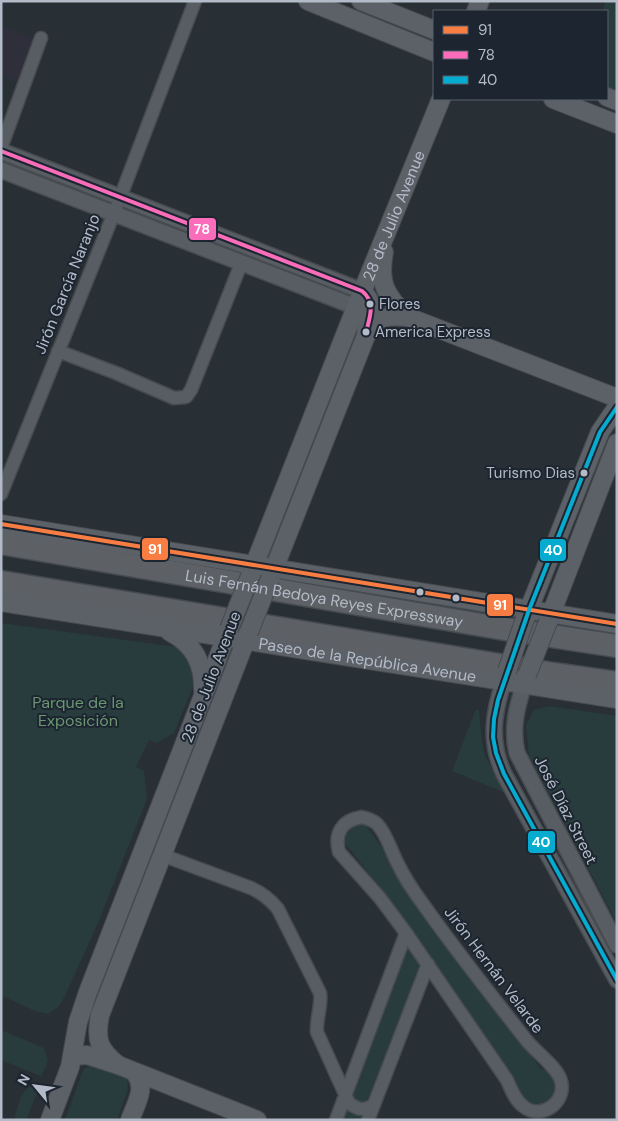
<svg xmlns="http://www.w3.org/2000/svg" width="618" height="1121" viewBox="0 0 618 1121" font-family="'DM Sans',sans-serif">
<rect width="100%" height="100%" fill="#282f35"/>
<path fill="#2f2f3b" d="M1 26 31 38 34 42 19 81 17 82 1 75Z"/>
<path fill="#283c3d" d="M606 1H617V95L607 91V11H602Z
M1 156 101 195 99 201 1 163Z
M137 210 338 288 335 294 134 215Z
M285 575 515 612 511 621 281 584Z
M571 620 617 629V638L566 631Z
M1 623 184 648 198 674 174 733 157 743 149 740 136 767 144 771 147 799 98 923 64 998 58 1007 48 1014 35 1011 5 997 1 1001Z
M549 706 617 716V923L529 756 526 725 534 710Z
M476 709 479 711 482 742 485 756 504 790 503 792 452 771Z
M355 824H365L540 1068C556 1073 556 1082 555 1097 539 1113 524 1107 518 1086L412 929 345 843C343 833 348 830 355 824Z
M408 944 420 965 367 1101 362 1106 350 1099Z
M1 1030 44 1048 48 1061 41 1076 1 1060Z
M90 1065 95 1066 127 1079 128 1089 117 1120H65L81 1076 84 1069Z
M34 1085 40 1086 26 1120H14C18 1107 20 1089 34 1085Z
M346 1107 351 1114 364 1115 362 1120H341Z"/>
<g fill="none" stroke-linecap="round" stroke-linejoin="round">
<g stroke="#474b50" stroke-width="15">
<path id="minor" d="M1 148 41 38
M58 351 116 373 174 398 186 397 191 390 241 264
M1 494 120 198 195 1
M362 817C368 819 374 820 378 825 387 835 391 851 397 862 404 877 414 892 423 904 456 951 492 996 527 1041 536 1052 558 1068 561 1081 567 1103 540 1121 523 1106 515 1100 511 1089 507 1080L406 933 380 898 339 852C334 833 342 820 362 817Z
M162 855 251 888C262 893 270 899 278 909L320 993C322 1006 316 1018 317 1032L349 1103C358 1110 364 1111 374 1105
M336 1120 406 933
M368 1120 428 964"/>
</g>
<g stroke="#474b50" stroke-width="18">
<path id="tertiary" d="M1 151 362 291
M1 170 356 307
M504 681C493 713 489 742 504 774L617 980
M524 684C517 707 511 728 517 753L617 945"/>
</g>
<g stroke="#474b50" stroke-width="20">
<g id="secondary">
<path d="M308 1 434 52"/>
<path d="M361 1 434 30"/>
<path d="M476 11 480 1"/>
<path d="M607 97 617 101"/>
<path d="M553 99 617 124"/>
<path d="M384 252C378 283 386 297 408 317"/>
<path d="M362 291C376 303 370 317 366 332"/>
<path d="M1 524 617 624"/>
<path id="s1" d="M250 576 356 307 441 99"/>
<path d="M270 579 365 338C375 316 386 315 408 317L617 398"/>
<path id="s2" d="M1 602C206 636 412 665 617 699"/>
<path d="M525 619 600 432 617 407"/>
<path d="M548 622 617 443"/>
<path d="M170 632C194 644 204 664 203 690"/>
<path d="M73 1056 87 1055 118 1065 257 1120"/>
<path d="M118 1065C99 1050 95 1040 100 1015L249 632"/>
<path d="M50 1120 70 1067 78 1022 88 992 229 629"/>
<path d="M130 1120C136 1103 147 1088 135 1073"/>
</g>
</g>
<g stroke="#454b51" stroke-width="25">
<g id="motorway">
<path id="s3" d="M1 543 505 629 617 646"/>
<path d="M1 582 553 674 617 683"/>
</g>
</g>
<use href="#minor" stroke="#585d63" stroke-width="12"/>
<use href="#tertiary" stroke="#585d63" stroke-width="15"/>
<use href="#secondary" stroke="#5c6168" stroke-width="18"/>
<use href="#motorway" stroke="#5d6064" stroke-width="22"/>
<g stroke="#474b50" stroke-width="20" stroke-linecap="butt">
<path id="secondary-bridge" d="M229 629 250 576
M249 632 270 579
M507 671 525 619
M527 675 548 622"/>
</g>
<use href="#secondary-bridge" stroke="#5c6168" stroke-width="18"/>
<g stroke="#1c2530" stroke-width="8">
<path id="bus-1" d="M1 524 617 624"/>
</g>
<g stroke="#1c2530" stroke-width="8">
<path id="bus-2" d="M1 151 362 291C376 302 370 317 366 332"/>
</g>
<g stroke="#1c2530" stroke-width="8">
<path id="bus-3" d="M617 407 600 432 529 610 498 700 494 719 493 737 496 753 504 774 617 980"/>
</g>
<use href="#bus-1" stroke="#f77d43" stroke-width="4"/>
<use href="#bus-2" stroke="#fb6dba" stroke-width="4"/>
<use href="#bus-3" stroke="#06acd0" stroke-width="4"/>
</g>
<g fill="#b2bbc7" stroke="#1c2530" stroke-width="2">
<circle cx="370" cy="304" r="4.5"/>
<circle cx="366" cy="332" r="4.5"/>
<circle cx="584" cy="473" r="4.5"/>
<circle cx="420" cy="592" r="4.5"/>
<circle cx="456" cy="598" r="4.5"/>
</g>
<g text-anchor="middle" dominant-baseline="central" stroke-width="4" stroke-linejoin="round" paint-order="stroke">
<g font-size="15" fill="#b2bbc7" stroke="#1c2530" text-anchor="start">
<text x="379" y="304">Flores</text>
<text x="375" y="332">America Express</text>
<text x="575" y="473" text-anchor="end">Turismo Dias</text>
</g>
<g font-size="16" fill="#b2bbc7" stroke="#1c2530">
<text stroke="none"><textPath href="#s1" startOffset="388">28 de Julio Avenue</textPath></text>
<text transform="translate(67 284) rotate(-68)">Jirón García Naranjo</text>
<text stroke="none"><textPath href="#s3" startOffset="328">Luis Fernán Bedoya Reyes Expressway</textPath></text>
<text stroke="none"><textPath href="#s2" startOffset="371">Paseo de la República Avenue</textPath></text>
<text transform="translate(211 677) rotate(-69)">28 de Julio Avenue</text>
<text transform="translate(566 810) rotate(63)">José Díaz Street</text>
<text transform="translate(494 970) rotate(53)">Jirón Hernán Velarde</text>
</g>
<g font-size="16" fill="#6a9772" stroke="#1c2530">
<text x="78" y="702">Parque de la<tspan x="78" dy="18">Exposición</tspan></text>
</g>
</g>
<g stroke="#1c2530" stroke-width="2">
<rect x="188" y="217" width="29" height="24" rx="5" fill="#fb6dba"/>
<rect x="141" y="537" width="28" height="24" rx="5" fill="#f77d43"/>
<rect x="539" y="538" width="28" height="24" rx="5" fill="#06acd0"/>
<rect x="486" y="593" width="28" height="24" rx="5" fill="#f77d43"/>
<rect x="527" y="830" width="29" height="24" rx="5" fill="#06acd0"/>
</g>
<g font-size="14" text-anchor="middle" font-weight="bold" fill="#fff">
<text x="202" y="234">78</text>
<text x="155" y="554">91</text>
<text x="553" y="555">40</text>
<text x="500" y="610">91</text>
<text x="541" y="847">40</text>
</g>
<rect width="618" height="1121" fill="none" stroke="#b2bbc7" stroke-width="5"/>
<rect x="433" y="10" width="175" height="90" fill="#1c2530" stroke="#58616c"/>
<rect x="443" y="26" width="25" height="8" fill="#f77d43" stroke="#58616c"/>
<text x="478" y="35" font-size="15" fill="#b2bbc7">91</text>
<rect x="443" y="51" width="25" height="8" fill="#fb6dba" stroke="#58616c"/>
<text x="478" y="60" font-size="15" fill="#b2bbc7">78</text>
<rect x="443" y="76" width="25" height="8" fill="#06acd0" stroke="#58616c"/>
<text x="478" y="85" font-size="15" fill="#b2bbc7">40</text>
<g transform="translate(35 1086) rotate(299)" stroke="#1c2530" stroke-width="4" paint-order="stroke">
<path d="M0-4L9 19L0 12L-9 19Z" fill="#b2bbc7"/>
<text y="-8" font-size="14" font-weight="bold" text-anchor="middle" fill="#b2bbc7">N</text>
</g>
</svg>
